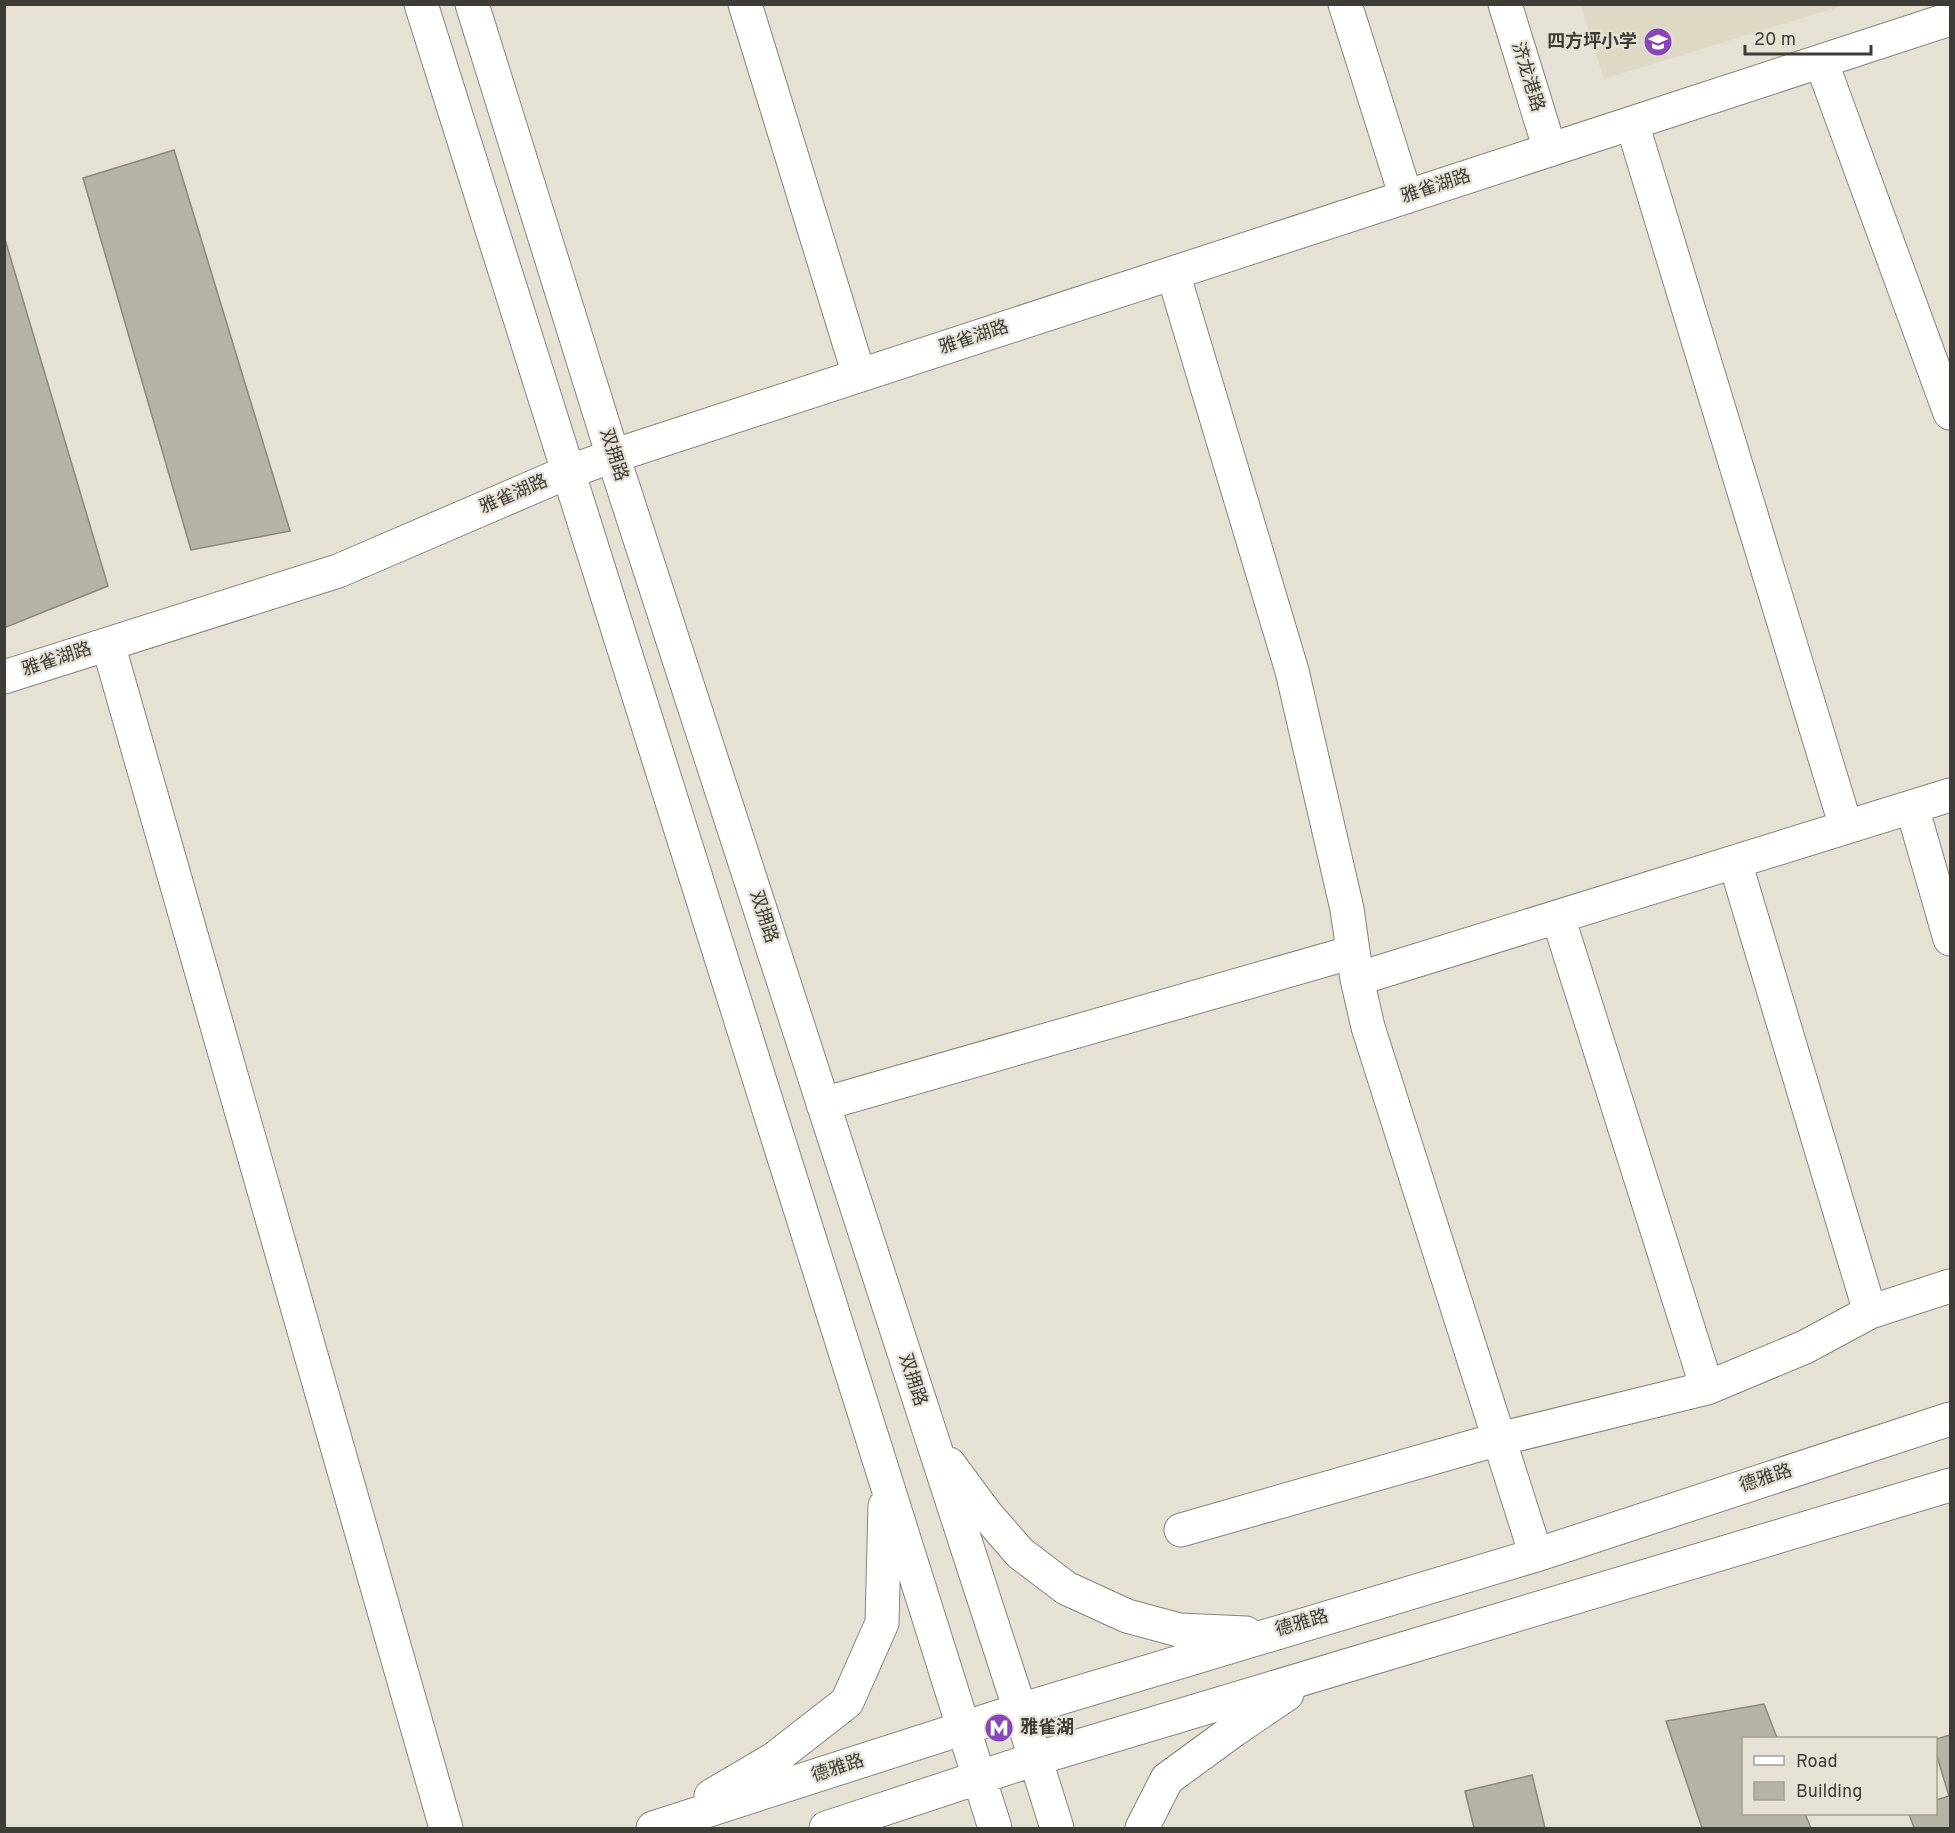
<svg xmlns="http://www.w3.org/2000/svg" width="1955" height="1833" viewBox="0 0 1955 1833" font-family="Overpass,'Noto Sans SC',sans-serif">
<rect width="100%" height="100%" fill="#e5e2d5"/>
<path fill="#ddd9c4" d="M1580 4H1845V5L1604 79Z"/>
<path fill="#b5b3a6" stroke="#8a887c" stroke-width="1.5" d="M174 150 290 531 191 550 83 178Z
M4 236 108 586 4 628Z
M1764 1704 1777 1738H1744V1814H1805L1811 1828H1702L1666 1721Z
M1950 1735V1828H1914L1909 1814H1936V1800L1949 1796 1936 1753V1739Z
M1532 1775 1545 1828H1474L1465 1791Z"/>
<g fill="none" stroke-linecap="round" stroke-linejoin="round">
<g stroke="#878479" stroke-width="35">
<path id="street" d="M745 4 859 375
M1345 4 1406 197
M1505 4 1550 150
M1821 61 1950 413
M1632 123 1846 827
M1173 273 1292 671 1347 909 1357 979 1368 1027 1536 1555
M108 644 446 1828
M4 677 338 571 568 472 613 456 1950 19
M1912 807 1950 939
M1735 862 1870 1312
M1558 917 1707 1388
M1357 979 1950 795
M823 1104 1353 952
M1181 1530 1499 1439 1707 1388 1805 1347 1870 1312 1950 1286"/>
</g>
<g stroke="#878479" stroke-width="35">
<path id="secondary" d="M421 4 995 1828
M472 4 613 456 1020 1710 1057 1828
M949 1464 986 1514 1020 1553 1066 1588 1127 1616 1179 1630 1246 1633
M711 1796 774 1759 847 1702 882 1623 885 1506
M653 1828 1020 1710 1536 1555 1950 1419
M826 1828 1035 1759 1950 1485
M1142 1828 1167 1779 1234 1730 1287 1694"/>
</g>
<use href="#street" stroke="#fff" stroke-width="33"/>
<use href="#secondary" stroke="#fff" stroke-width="33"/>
</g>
<defs>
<g id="school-disc" transform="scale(1.5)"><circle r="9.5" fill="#8946ba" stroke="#e5e2d5"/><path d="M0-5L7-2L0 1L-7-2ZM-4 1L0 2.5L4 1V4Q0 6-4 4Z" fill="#fff"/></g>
<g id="metro-disc" transform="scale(1.5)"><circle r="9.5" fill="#8946ba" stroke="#e5e2d5"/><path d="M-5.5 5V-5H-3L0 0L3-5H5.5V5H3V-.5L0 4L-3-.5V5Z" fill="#fff"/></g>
</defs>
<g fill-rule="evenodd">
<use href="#school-disc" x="1658" y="42"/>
<use href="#metro-disc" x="999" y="1728"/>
</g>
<g text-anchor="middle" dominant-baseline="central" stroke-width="4.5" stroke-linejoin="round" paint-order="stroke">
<g font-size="18" font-weight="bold" fill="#3d3c37" stroke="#e5e2d5" text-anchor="end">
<text x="1637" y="42">四方坪小学</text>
<text x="1020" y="1728" text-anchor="start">雅雀湖</text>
</g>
<g font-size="18" fill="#3d3c37" stroke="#e5e2d5">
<text transform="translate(1527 77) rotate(73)">济龙港路</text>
<text transform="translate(1436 187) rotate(-18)">雅雀湖路</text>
<text transform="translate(974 338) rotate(-18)">雅雀湖路</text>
<text transform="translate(613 455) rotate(72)">双拥路</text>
<text transform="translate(514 495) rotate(-23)">雅雀湖路</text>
<text transform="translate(57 660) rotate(-18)">雅雀湖路</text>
<text transform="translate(763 917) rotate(72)">双拥路</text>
<text transform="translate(912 1380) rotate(72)">双拥路</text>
<text transform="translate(1766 1479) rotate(-18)">德雅路</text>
<text transform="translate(1302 1624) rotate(-16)">德雅路</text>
<text transform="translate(838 1769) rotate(-18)">德雅路</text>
</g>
</g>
<rect width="1955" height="1833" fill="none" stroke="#3d3c37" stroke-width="12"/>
<rect x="1742" y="1737" width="195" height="78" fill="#e5e2d5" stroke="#a2a096" stroke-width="1.5"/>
<rect x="1754" y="1756" width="30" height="9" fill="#ffffff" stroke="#a2a096" stroke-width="1.5"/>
<text x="1796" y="1767" font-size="18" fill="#3d3c37">Road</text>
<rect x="1754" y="1782" width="30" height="18" fill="#b5b3a6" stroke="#a2a096" stroke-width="1.5"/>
<text x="1796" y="1797" font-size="18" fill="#3d3c37">Building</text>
<path d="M1745 45v9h126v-9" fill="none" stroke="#3d3c37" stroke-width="3"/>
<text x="1754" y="45" font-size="18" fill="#3d3c37" stroke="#e5e2d5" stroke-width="4.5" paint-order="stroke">20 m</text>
</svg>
